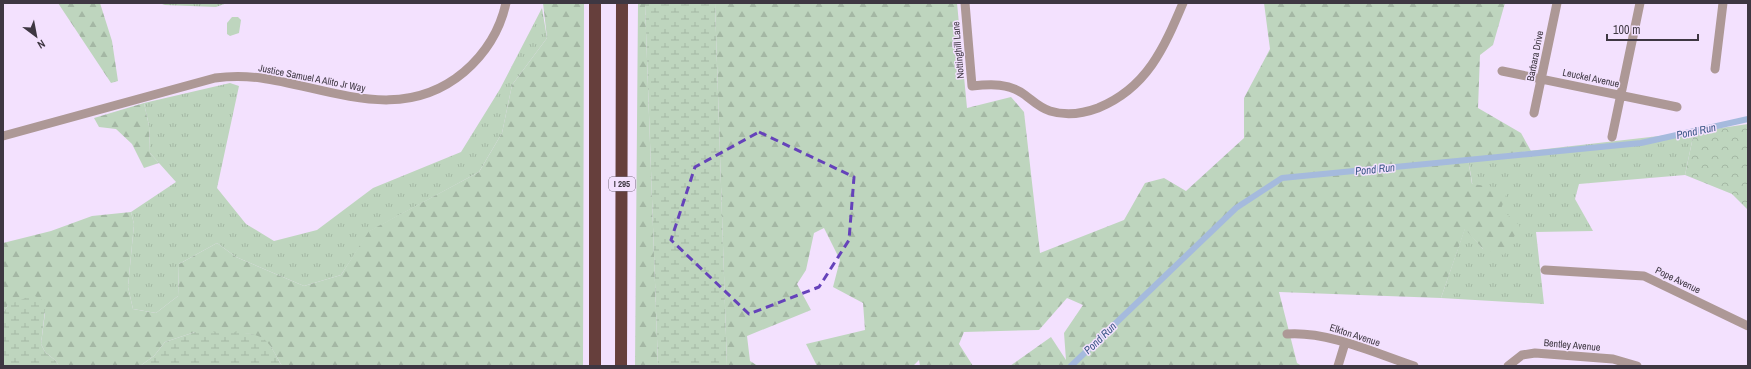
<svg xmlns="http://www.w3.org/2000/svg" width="1751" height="369" viewBox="0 0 1751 369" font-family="'Archivo Narrow',sans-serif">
<defs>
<pattern id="grass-tufts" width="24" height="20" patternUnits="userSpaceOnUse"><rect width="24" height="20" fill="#bed5be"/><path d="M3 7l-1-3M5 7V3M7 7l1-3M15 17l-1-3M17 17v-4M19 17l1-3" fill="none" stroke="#a4b7a4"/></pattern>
<pattern id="forest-firs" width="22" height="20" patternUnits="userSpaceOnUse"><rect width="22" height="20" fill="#bed5be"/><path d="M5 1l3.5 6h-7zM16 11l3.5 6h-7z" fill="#a4b7a4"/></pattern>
<pattern id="wetland-marsh" width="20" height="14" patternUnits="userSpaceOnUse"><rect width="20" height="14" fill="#bed5be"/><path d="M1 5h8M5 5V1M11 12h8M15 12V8" fill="none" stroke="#a4b7a4"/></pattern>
<pattern id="park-crowns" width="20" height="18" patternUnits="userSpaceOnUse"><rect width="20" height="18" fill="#bed5be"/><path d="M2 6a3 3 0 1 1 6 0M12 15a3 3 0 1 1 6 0" fill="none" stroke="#a4b7a4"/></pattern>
</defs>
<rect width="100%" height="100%" fill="#f3e1fe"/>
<path fill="url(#grass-tufts)" d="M159 3H227L216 7 165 5Z
M542 8 547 38 512 85 502 133 479 172 370 231 341 275 304 286 236 257 217 243 179 264 178 296 156 313 133 309 128 287 134 224 131 212 176 182 150 153 149 126 144 103 230 83 239 86 217 188 246 224 274 241 317 230 373 188 461 152 500 89Z
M1694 132 1685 175 1579 184 1575 199 1593 231 1536 232 1544 304 1441 298 1465 228 1483 249 1468 158Z"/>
<path fill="url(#forest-firs)" d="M58 3H100L112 41 118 81 111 83Z
M543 3H584L583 366H282L271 347 251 334 195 332 165 342 154 356 140 366H59L55 360 45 352 41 344 45 313 8 305 3 313V243L51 231 92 216 131 212 134 224 128 287 133 309 156 313 178 296 179 264 217 243 236 257 304 286 341 275 369 231 479 172 502 133 512 85 547 38Z
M638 3H645L658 366H635Z
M715 3H957L967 108 1011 97 1024 112 1040 253 1124 220 1145 183 1164 178 1186 191 1244 138V98L1270 49 1264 3H1505L1493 45 1480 55 1478 108 1521 133 1531 151 1468 158 1472 184 1508 189 1501 209 1520 226 1504 255 1483 249 1465 229 1441 298 1279 292 1297 363 1302 366H1010L1051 337 1066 360 1064 333 1083 305 1067 298 1039 330 964 332 959 344 973 366H920L919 360 913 366H817L806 344 865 330 863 303 833 287 840 260 824 228 814 233 806 270 797 284 811 310 747 336 750 361 758 366H727Z
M144 103 149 126 150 153 159 163 144 168 132 144 116 129 99 127 94 118Z"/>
<path fill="url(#wetland-marsh)" d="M645 3H715L727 366H658Z
M33 295 46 302 41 344 45 352 55 360 59 366H3V313L8 305Z
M195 332C211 332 250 330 262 338 272 344 276 357 282 366H140L154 356 165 342Z"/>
<path fill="url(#park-crowns)" d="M1748 124V210L1732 194 1685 175 1694 132Z"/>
<path fill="#bed5be" d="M232 17H238L241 20 239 33 230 36 227 34V23Z"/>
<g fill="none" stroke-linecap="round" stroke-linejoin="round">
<path stroke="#a5badd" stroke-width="6" d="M1071 366 1236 208 1282 178 1641 143 1748 119"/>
<path stroke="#ad9896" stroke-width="9" d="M965 3 972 86C991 84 1009 83 1025 95 1033 101 1040 108 1050 111 1066 116 1082 114 1098 108 1147 88 1164 48 1183 3
M1715 69 1723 3
M1502 71 1677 107
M1534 113 1557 3
M3 136 215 78C230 76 245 76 261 78 331 88 401 125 464 72 485 54 500 30 506 3
M1612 137 1640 3
M1545 270 1644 276 1748 326
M1287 334C1328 331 1375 353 1414 366
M1338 366 1345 343
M1508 366 1522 355 1535 353 1613 359 1637 366"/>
<path stroke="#663f3c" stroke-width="12" d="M595 366V3
M621 366 622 3"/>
</g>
<path fill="none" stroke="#6542ba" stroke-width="3" stroke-dasharray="8 5" stroke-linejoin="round" d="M759 132 854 177 849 240 819 287 749 314 671 240 695 167Z"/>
<g text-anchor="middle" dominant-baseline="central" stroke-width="3" stroke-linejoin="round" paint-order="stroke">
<rect fill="#f3e1fe" stroke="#746a7a" stroke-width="1" x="609" y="177" width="26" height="14" rx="3"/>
<g font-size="9" font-weight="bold" fill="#3e3742">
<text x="622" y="184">I 295</text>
</g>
<g font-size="10" fill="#3e3742" stroke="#f3e1fe">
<text transform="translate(958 50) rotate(-95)">Nottinghill Lane</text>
<text transform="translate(1535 56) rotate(-79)">Barbara Drive</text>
<text transform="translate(312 78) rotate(11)">Justice Samuel A Alito Jr Way</text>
<text transform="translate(1591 78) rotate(12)">Leuckel Avenue</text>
<text transform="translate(1678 280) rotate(26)">Pope Avenue</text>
<text transform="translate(1355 335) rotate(18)">Elkton Avenue</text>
<text transform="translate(1572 345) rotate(5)">Bentley Avenue</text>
</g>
<g font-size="11" font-style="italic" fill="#3b5787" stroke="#f3e1fe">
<text transform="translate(1696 131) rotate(-12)">Pond Run</text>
<text transform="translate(1375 169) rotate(-6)">Pond Run</text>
<text transform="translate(1100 338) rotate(-44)">Pond Run</text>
</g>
</g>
<rect width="1751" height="369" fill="none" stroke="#3e3742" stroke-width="8"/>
<g transform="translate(36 36) rotate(148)" stroke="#f3e1fe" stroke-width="3" paint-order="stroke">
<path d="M0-3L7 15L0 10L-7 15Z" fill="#3e3742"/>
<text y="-6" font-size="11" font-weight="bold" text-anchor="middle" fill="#3e3742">N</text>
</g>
<path d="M1607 34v6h91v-6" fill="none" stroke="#3e3742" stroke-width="2"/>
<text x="1613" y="34" font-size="12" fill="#3e3742" stroke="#f3e1fe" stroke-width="3" paint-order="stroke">100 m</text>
</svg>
